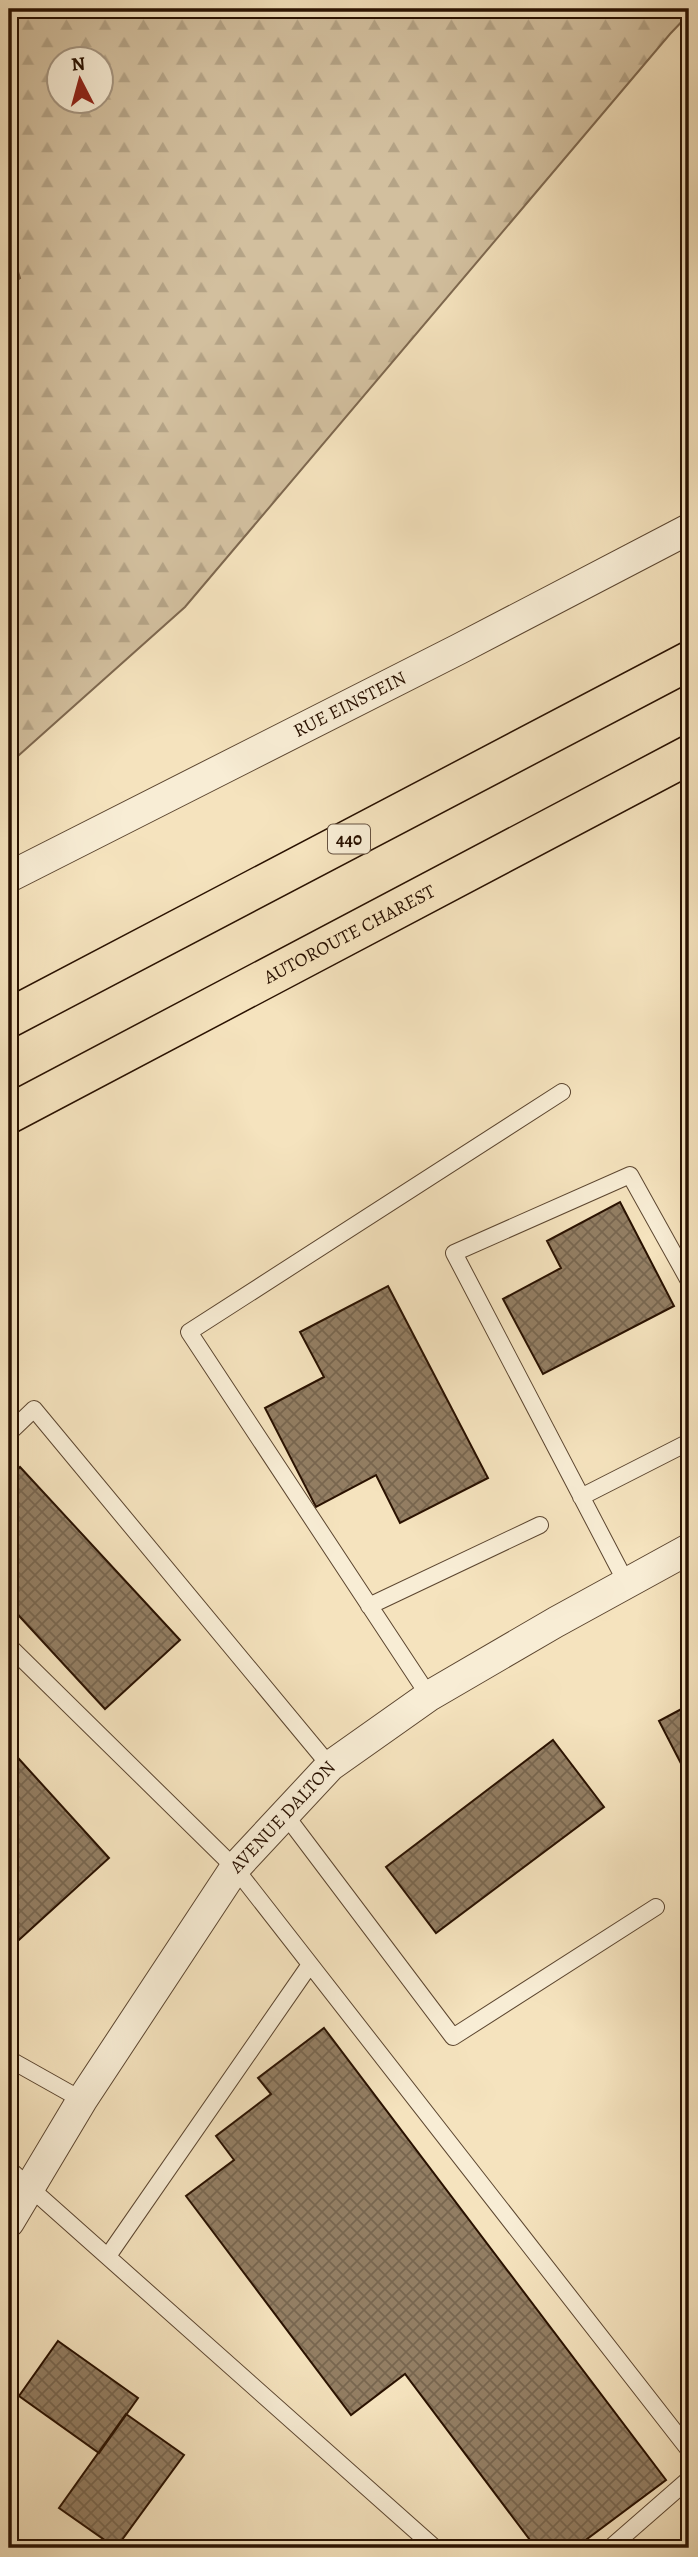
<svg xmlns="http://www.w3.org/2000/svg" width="698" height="2557" viewBox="0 0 698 2557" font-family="Alegreya,serif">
<defs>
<pattern id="forest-firs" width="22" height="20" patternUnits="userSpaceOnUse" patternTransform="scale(1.75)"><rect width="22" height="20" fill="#d2bf9e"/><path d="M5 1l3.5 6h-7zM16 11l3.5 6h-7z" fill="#b4a386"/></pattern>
<pattern id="building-cross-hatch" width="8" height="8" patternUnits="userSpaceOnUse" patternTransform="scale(1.75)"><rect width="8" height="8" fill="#937e63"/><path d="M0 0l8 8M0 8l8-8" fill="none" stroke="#78664f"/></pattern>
</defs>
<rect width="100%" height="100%" fill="#f5e3be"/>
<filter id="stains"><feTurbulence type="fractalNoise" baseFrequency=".00286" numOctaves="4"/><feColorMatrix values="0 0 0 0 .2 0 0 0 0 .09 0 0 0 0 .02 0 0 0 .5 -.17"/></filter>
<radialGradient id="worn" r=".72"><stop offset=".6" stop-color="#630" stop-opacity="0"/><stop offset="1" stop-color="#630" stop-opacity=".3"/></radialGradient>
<path fill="url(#forest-firs)" stroke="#7e684f" stroke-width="2" fill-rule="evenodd" d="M9 9H689V14L670 34 185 607 9 764V286L20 278 9 243ZM60 60H102V102H60Z"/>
<path fill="url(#building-cross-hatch)" stroke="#291100" stroke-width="2" d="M620 1202 674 1306 543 1374 503 1299 561 1268 547 1241Z
M388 1286 488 1478 400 1523 376 1475 316 1507 265 1408 324 1377 300 1332Z
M20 1467 180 1640 105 1709 9 1605V1478Z
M689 1705V1779L659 1721Z
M553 1740 604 1807 436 1933 386 1867Z
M9 1748 109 1858 9 1949Z
M324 2028 666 2480 575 2548H536L405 2374 351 2415 186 2196 234 2160 216 2136 271 2094 258 2078Z
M58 2341 138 2398 99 2453 19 2396Z
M126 2414 184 2455 116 2548 59 2508Z"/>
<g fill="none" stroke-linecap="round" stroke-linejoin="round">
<g stroke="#5c4630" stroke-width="18">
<path id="lane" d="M9 1433 34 1409 330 1766
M581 1497 689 1442
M627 1584 454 1253 630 1175 689 1281
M369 1606 540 1525
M9 1646 235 1868 689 2450
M429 1696 189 1332 562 1092
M284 1813 453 2037 656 1907
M9 2059 82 2100
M9 2169 435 2548
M108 2256 309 1966
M610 2548 689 2479"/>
</g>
<g stroke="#5c4630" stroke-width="32">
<g id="street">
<path id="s1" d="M9 877 459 649 689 529"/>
<path id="s2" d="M9 2222 82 2100 235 1868 330 1766 429 1696 556 1622 689 1549"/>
</g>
</g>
<g stroke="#291100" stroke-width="41">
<g id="highway">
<path d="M9 1018 689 661"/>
<path id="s3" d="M9 1114 689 755"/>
</g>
</g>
<use href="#lane" stroke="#f8edd5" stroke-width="16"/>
<use href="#street" stroke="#f8edd5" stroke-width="30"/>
<use href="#highway" stroke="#f5e3be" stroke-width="38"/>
</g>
<g text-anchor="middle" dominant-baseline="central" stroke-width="7" stroke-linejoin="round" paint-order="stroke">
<rect fill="#f8edd5" stroke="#675340" stroke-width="2" x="328" y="824.5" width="42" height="29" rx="5"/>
<g font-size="18" font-weight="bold" fill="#291100">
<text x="349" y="839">440</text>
</g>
<g font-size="19" fill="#291100" stroke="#f8edd5">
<text stroke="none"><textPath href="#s1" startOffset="382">RUE EINSTEIN</textPath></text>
<text stroke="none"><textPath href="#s3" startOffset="385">AUTOROUTE CHAREST</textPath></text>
<text stroke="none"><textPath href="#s2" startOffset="490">AVENUE DALTON</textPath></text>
</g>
</g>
<rect width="698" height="2557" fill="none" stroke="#f5e3be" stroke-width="35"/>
<rect x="10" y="10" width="677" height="2536" fill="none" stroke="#291100" stroke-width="3.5"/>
<rect x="18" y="18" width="663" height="2522" fill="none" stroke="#291100" stroke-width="2"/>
<g transform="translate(80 80) rotate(354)"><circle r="33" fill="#f8edd5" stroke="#a59580" stroke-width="2"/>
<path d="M0-5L12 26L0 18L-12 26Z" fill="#8f2418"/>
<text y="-10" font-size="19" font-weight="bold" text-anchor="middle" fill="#291100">N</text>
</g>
<rect width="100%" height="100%" filter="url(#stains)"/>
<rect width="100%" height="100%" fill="url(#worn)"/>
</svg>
